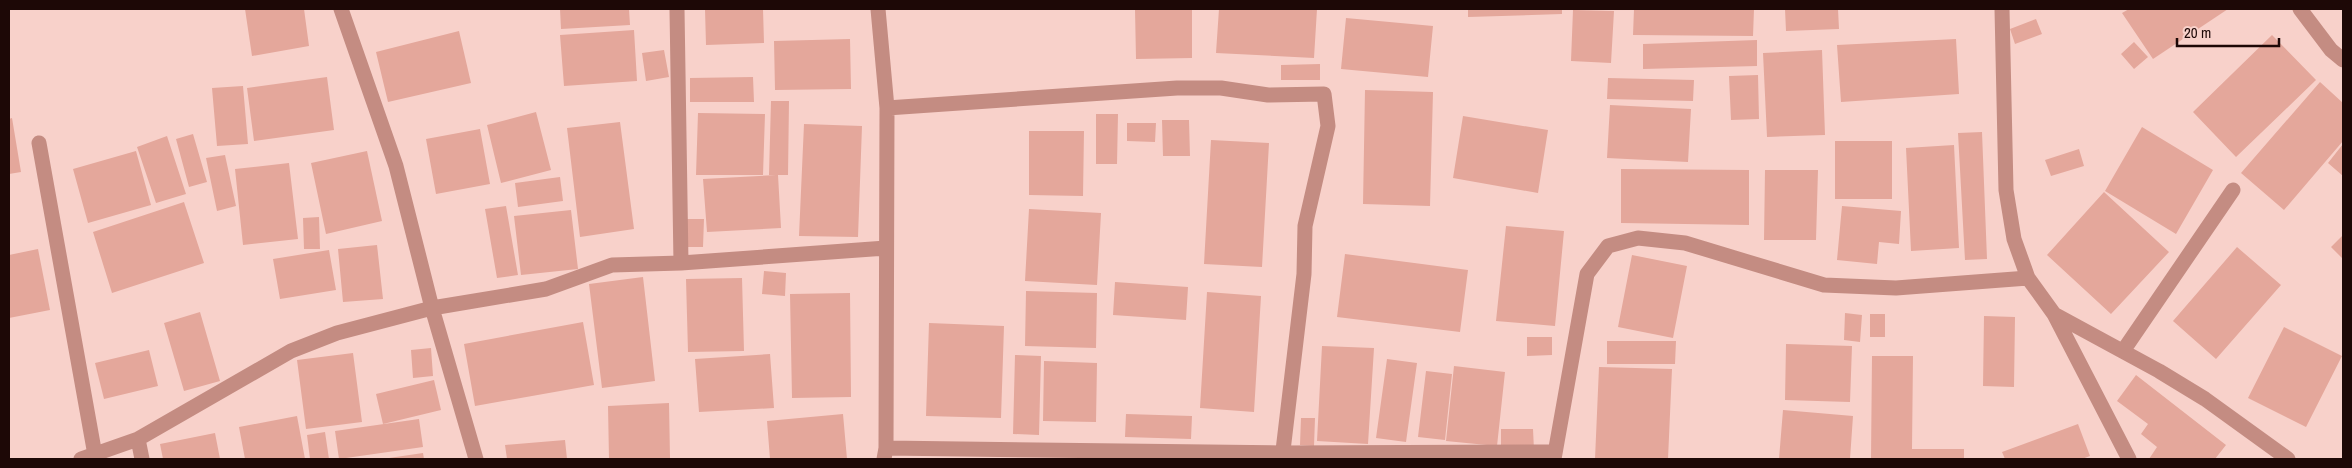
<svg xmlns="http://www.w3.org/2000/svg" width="2352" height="468" viewBox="0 0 2352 468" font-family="'Archivo Narrow',sans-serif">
<rect width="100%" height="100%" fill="#f8d1ca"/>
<path fill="#e4a79b" d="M245 9H304L309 46 252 56Z
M560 9H629L630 25 561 29Z
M705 9H763L764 43 706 45Z
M1135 9H1192V58L1136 59Z
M1219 9H1317L1314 58 1216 53Z
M1468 9H1562V14L1468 17Z
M1634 9H1754L1753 36 1633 35Z
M1785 9H1838L1839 29 1786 31Z
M2129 9H2228L2153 59 2122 13Z
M1573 10 1614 11 1611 63 1571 61Z
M1346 18 1433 26 1428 77 1341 69Z
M2036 19 2042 34 2015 44 2010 29Z
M634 30 637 81 564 86 560 35Z
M459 31 471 83 388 102 376 52Z
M2272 35 2316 80 2236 157 2193 112Z
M850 39 851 89 775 90 774 41Z
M1956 39 1959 94 1841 102 1837 45Z
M1757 40V66L1643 69V44Z
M2134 42 2148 57 2134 69 2121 54Z
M664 50 669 77 646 81 642 53Z
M1822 50 1825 135 1767 137 1763 53Z
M1320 64V80H1281V65Z
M1758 75 1759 119 1731 120 1729 76Z
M327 77 334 130 254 141 247 88Z
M753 77 754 102H690V78Z
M1608 78 1694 80 1693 101 1607 99Z
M2320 82 2343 103V141L2284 210 2241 173Z
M243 86 248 144 217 146 212 88Z
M1365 90 1433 92 1430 206 1363 204Z
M771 101H789L788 175H778L781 228 707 232 703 179 776 175H769Z
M1610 105 1691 109 1688 162 1607 158Z
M536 112 551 170 501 183 487 125Z
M698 113 765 114 763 175H696Z
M1096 114H1118L1117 164H1096Z
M1463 116 1548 130 1538 193 1453 178Z
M12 118 21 172 9 174V119Z
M1162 120H1189L1190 156H1163Z
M620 122 634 229 580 237 567 128Z
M1127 123H1156L1155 142 1127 141Z
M804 124 862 126 858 237 799 236Z
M2142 127 2213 170 2176 234 2105 191Z
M480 129 490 184 436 194 426 139Z
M1029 131H1084L1083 196 1029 195Z
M1982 132 1987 259 1965 260 1958 133Z
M193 134 207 182 189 187 176 139Z
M167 136 186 194 156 203 137 147Z
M1211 140 1269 143 1262 267 1204 264Z
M1835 141H1892V199H1835Z
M2343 144V176L2328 163Z
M1954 145 1959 248 1911 251 1906 148Z
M2079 149 2084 166 2051 176 2045 160Z
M136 151 151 205 88 223 73 169Z
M367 151 382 221 326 234 311 163Z
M225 155 236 206 217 211 206 158Z
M289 163 298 239 243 245 235 169Z
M1621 169 1749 170V225L1621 223Z
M1765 170H1818L1816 240H1764Z
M560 177 563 201 518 207 515 183Z
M2104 192 2169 252 2111 314 2047 255Z
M184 202 204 263 112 293 93 232Z
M506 206 518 275 497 278 485 209Z
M1842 206 1901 211 1899 244 1879 242 1877 264 1837 260Z
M1029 209 1101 213 1097 285 1025 281Z
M571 210 578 269 521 275 514 216Z
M319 217 320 249H304L303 218Z
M685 219H704L703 247H684Z
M1506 226 1564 231 1555 326 1496 321Z
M2343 235V259L2331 247Z
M377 245 383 299 343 302 338 249Z
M2237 247 2281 285 2216 359 2173 321Z
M38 249 50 310 9 318V255Z
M329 250 336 290 280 299 273 259Z
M1345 254 1468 270 1460 332 1337 317Z
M1632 255 1687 266 1673 338 1618 327Z
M764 271 786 273 785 296 762 294Z
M643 277 655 381 602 388 589 284Z
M742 278 744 351 688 352 686 279Z
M1115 282 1188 287 1186 320 1113 315Z
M1026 291 1097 293 1096 348 1025 346Z
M1207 292 1261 296 1254 412 1200 408Z
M850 293 851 397 792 398 790 294Z
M200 312 220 381 184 391 164 323Z
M1845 313 1862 315 1860 342 1844 340Z
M1870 314H1885V337H1870Z
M1984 316 2015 317 2014 387 1983 386Z
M583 322 594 385 475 406 464 344Z
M929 323 1004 326 1001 418 926 416Z
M2284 327 2342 356 2306 427 2248 398Z
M1527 337H1552V355L1527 356Z
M1607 341H1676L1675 364H1607Z
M1786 344 1852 346 1850 402 1785 400Z
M1322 346 1374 348 1368 444 1317 441Z
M431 348 433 376 413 378 411 350Z
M149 350 158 386 104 399 95 363Z
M353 353 362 422 306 429 297 360Z
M770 354 774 408 699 412 695 359Z
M1015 355 1041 356 1039 435 1013 434Z
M1872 356H1913L1912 449H1964V459H1871Z
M1387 359 1417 363 1406 442 1376 438Z
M1044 361 1097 363 1096 422 1043 421Z
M1454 366 1505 372 1497 446 1446 441Z
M1599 367 1672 369 1668 459H1595Z
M1426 371 1452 374 1445 440 1418 437Z
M2136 375 2226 445 2215 459H2149L2157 447 2141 434 2148 424 2117 401Z
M434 380 441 410 383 424 376 394Z
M669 403 670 458 609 459 608 406Z
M1783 410 1853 416 1850 459H1779Z
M843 414 847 459H770L767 421Z
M1126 414 1192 416 1191 439 1125 437Z
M297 416 305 459H245L239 427Z
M1301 418H1315L1314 446 1300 445Z
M419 419 423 447 339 459 335 431Z
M2078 424 2090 456 2082 459H2005L2002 452Z
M1501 429H1533L1534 450 1501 451Z
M325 432 329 459H310L307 435Z
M215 433 220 459H163L160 444Z
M565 440 567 459H507L505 445Z
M423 453 424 459H389V458Z"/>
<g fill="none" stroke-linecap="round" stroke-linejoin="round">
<path stroke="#c48c82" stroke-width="15" d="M341 9 396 166 432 308 476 459
M677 9 681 263
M878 9 887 108 886 448 884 459
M2002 9 2006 190 2014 239 2028 278 2054 314 2159 371 2205 399 2288 459
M2300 9 2331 50 2343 60
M887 108 1177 88H1221L1268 95 1324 94 1328 126 1305 226 1304 274 1282 459
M39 143 95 455
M2054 314 2129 459
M2123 351 2233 190
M138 439 142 459
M886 448 1282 453 1555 452
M81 459 138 439 291 351 337 333 432 308 546 289 612 265 681 263 886 248
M1554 459 1587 274 1608 246 1638 238 1685 243 1824 285 1896 288 2028 278"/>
</g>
<rect width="2352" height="468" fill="none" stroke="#1d0806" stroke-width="20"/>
<path d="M2177 38v8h102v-8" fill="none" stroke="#1d0806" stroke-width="2.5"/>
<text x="2184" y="38" font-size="15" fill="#1d0806" stroke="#f8d1ca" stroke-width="4" paint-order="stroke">20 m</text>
</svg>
